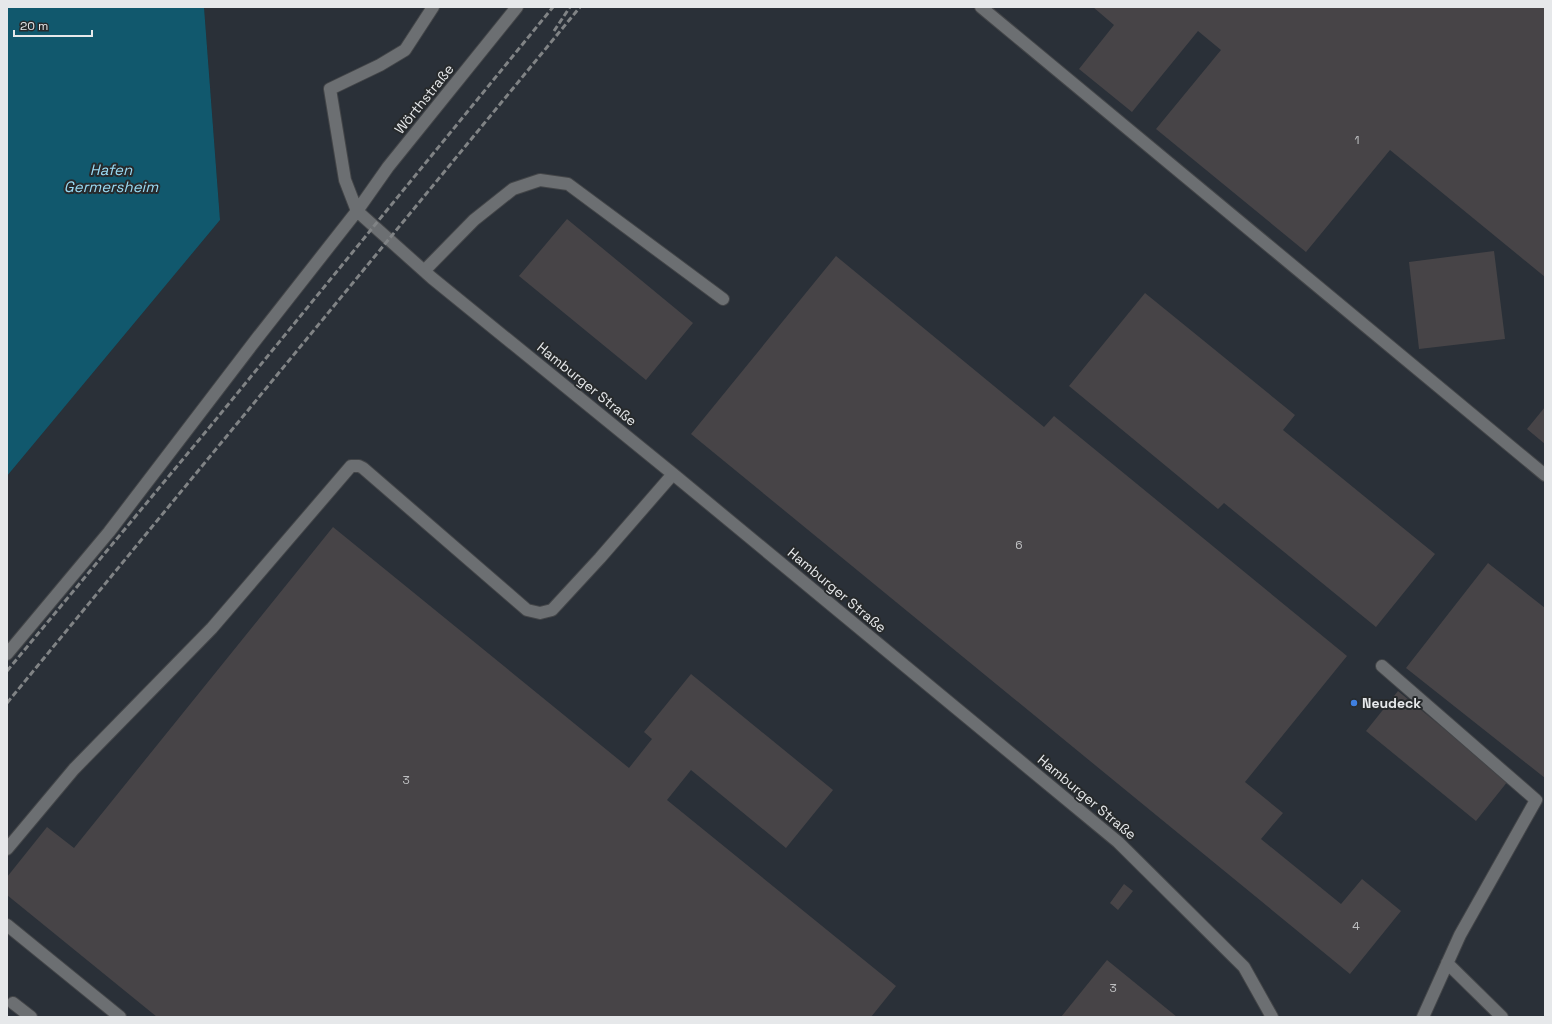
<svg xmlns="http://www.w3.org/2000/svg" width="1552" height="1024" viewBox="0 0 1552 1024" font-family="'Space Grotesk',sans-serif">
<rect width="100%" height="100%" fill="#272a2c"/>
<path fill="#2a3038" d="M204 7H1545V1017H7V476L220 220Z"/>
<path fill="#11586d" d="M7 7H204L220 220 7 476Z"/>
<path fill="#474447" d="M1093 7H1545V277L1390 150 1306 252 1156 129 1221 50 1198 31 1132 112 1079 69 1114 25Z
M567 219 693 323 646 380 519 276Z
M1494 251 1505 339 1419 349 1409 262Z
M836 256 1044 427 1054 416 1347 656 1245 782 1283 813 1261 839 1341 904 1362 879 1401 911 1350 974 691 434Z
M1145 293 1295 415 1283 430 1435 554 1376 627 1224 503 1218 509 1069 386Z
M1545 407V444L1527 429Z
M333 527 629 768 652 739 644 732 691 674 833 790 786 848 691 770 667 800 896 986 871 1017H157L7 895V877L47 827 74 848Z
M1488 563 1545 608V778L1406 668Z
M1398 691 1508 781 1476 821 1366 731Z
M1124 884 1133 891 1118 910 1110 903Z
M1107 960 1177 1017H1061Z"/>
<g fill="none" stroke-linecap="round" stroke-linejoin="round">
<g stroke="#434548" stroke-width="14">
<path id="minor" d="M433 7 405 50 380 65 330 89 345 180 357 211 432 278 673 474 1118 842 1244 967 1272 1017
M981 7 1545 475
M424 271 474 220 513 189 540 180 568 184 723 299
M7 654 109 532 258 337 357 211 388 167 517 7
M1382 666 1536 800 1460 935 1423 1017
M7 849 74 769 212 628 351 466H359L363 468 527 610 540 613 552 610 600 558 673 474
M7 925 120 1017
M1447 963 1502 1017
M13 1003 31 1017"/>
</g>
<use href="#minor" stroke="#6c6f72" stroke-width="12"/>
<path stroke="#808385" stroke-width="3" stroke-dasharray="6 3" stroke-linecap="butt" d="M554 31 570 7
M7 671 213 423 553 7
M7 703 580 7"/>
</g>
<circle fill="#3f7fe0" stroke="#272a2c" stroke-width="1.5" cx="1354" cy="703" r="4"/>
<g text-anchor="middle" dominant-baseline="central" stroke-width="4" stroke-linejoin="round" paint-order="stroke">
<g font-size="12" fill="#bebfc1">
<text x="1357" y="140">1</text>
<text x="1019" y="545">6</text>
<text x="406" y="780">3</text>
<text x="1356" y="926">4</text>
<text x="1113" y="988">3</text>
</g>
<g font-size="14" fill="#e6e8ea" stroke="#272a2c">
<text transform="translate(424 99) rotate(-51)">Wörthstraße</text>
<text transform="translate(587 384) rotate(39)">Hamburger Straße</text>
<text transform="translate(837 590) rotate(40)">Hamburger Straße</text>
<text transform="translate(1087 797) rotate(40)">Hamburger Straße</text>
</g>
<g font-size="14" font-weight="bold" fill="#e6e8ea" stroke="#272a2c" text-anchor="start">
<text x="1362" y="703">Neudeck</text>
</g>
<g font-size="15" font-style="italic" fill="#9adbf4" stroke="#272a2c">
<text x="111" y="169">Hafen<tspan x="111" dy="17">Germersheim</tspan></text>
</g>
</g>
<rect width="1552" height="1024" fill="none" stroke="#e6e8ea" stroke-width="16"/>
<path d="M14 30v6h78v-6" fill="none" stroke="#e6e8ea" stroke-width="2"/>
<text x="20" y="30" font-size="12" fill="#e6e8ea" stroke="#272a2c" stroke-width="3" paint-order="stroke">20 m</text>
</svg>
